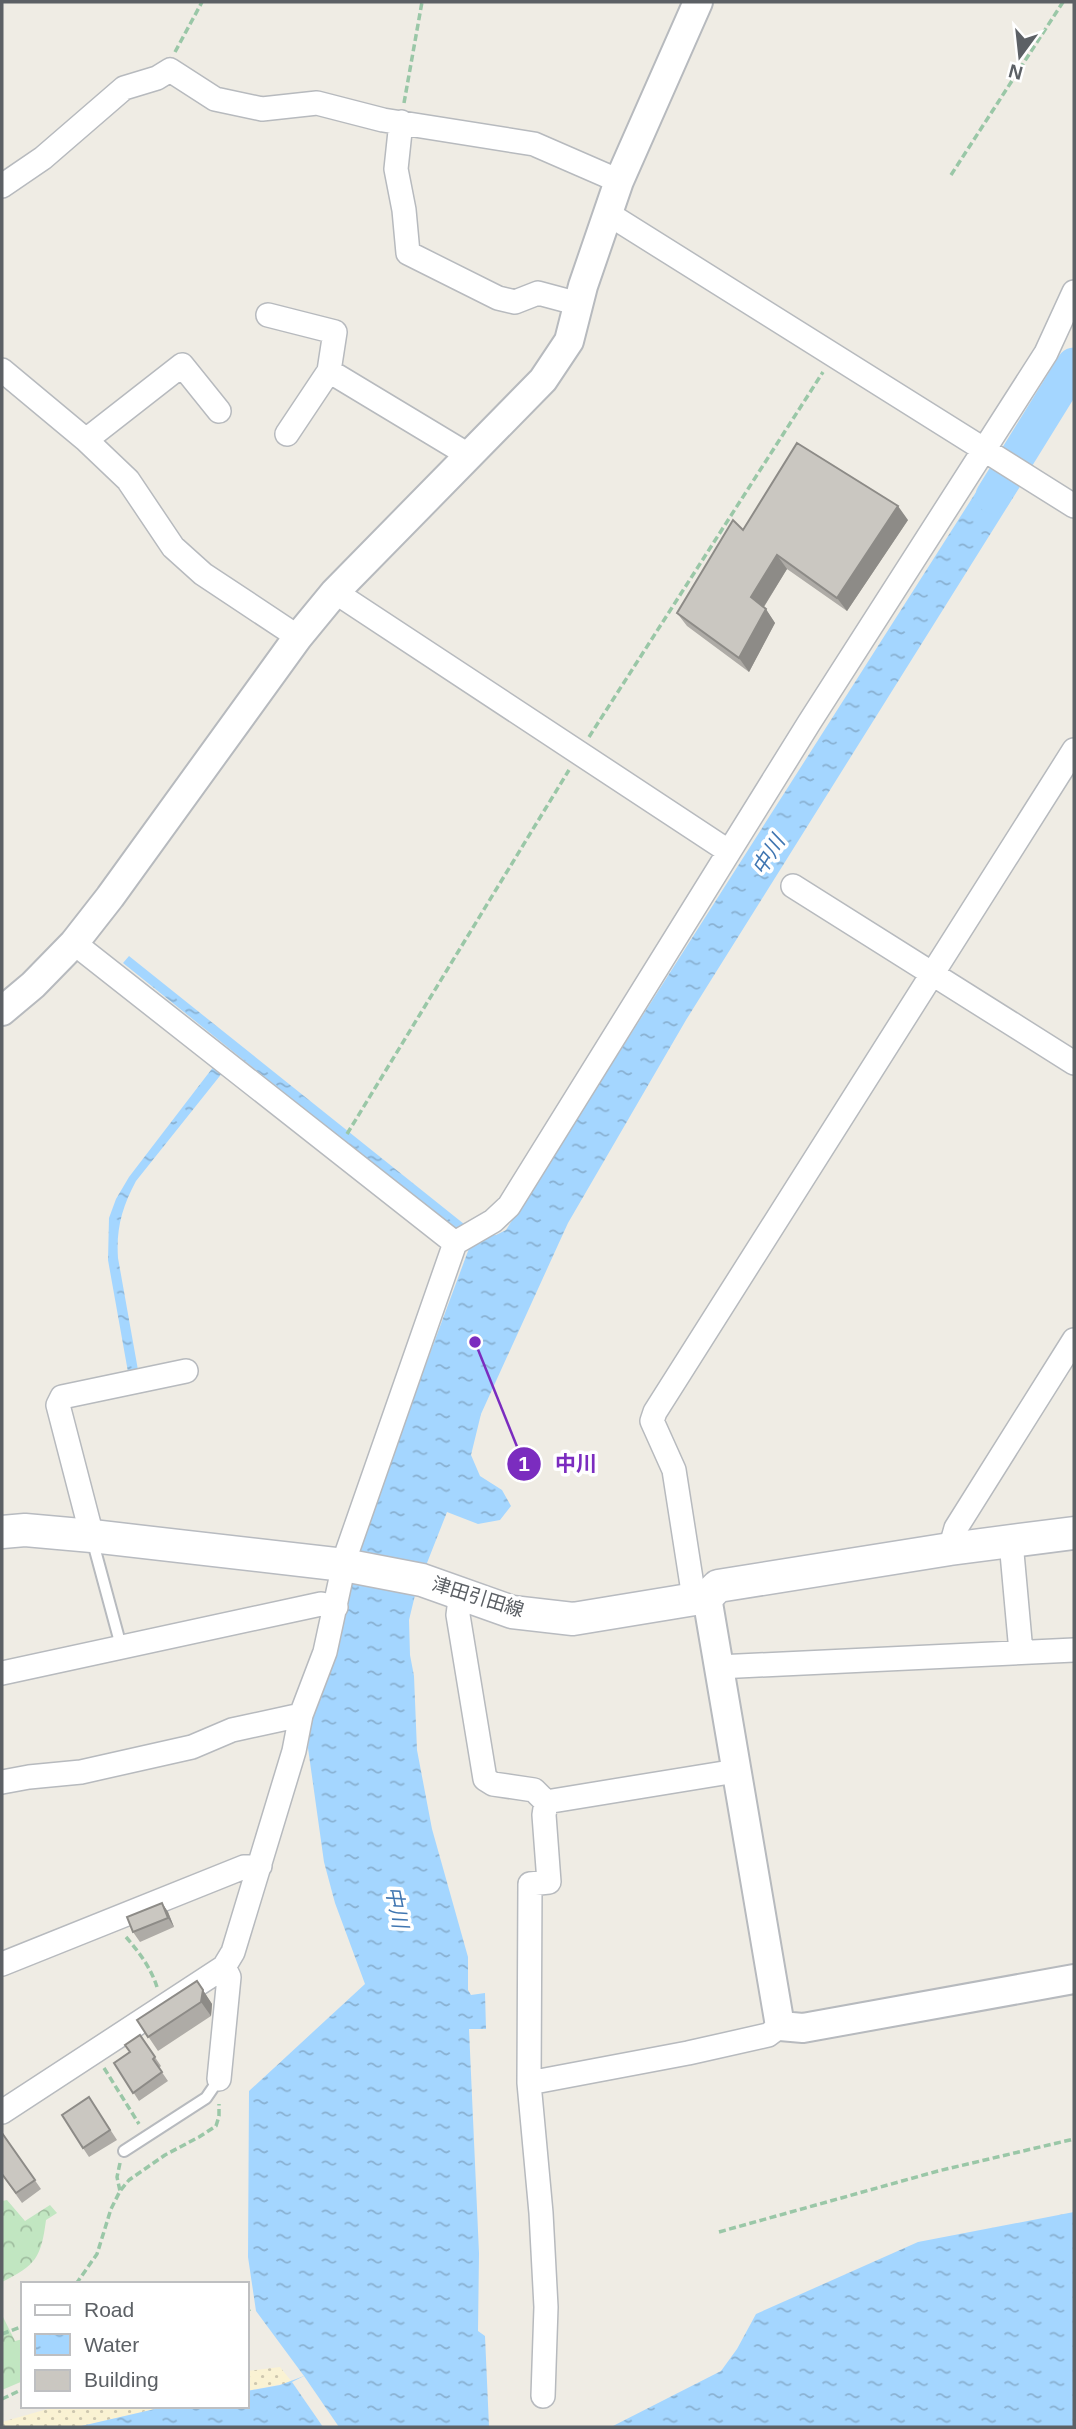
<svg xmlns="http://www.w3.org/2000/svg" width="1076" height="2429" viewBox="0 0 1076 2429" font-family="Helvetica,'Noto Sans JP',sans-serif">
<defs>
<pattern id="forest-crowns" width="20" height="18" patternUnits="userSpaceOnUse" patternTransform="scale(1.75)"><rect width="20" height="18" fill="#c1e6c1"/><path d="M2 6a3 3 0 1 1 6 0M12 15a3 3 0 1 1 6 0" fill="none" stroke="#a0bea0"/></pattern>
<pattern id="sand-dots" width="8" height="8" patternUnits="userSpaceOnUse" patternTransform="scale(1.75)"><rect width="8" height="8" fill="#faf2d3"/><path d="M2 2h.1M6 6h.1" fill="none" stroke="#cec7af" stroke-width="1.8" stroke-linecap="round"/></pattern>
<pattern id="water-ripples" width="26" height="14" patternUnits="userSpaceOnUse" patternTransform="scale(1.75)"><rect width="26" height="14" fill="#a4d6ff"/><path d="M2 4q2-2 4 0t4 0M15 11q2-2 4 0t4 0" fill="none" stroke="#89b1d2"/></pattern>
</defs>
<rect width="100%" height="100%" fill="#efece4"/>
<path fill="url(#forest-crowns)" d="M7 2200 25 2221 50 2205 57 2213 46 2220C41 2258 36 2265 2 2282V2201Z
M2 2315 15 2341 23 2339V2381L2 2390Z"/>
<path fill="url(#sand-dots)" d="M280 2367 292 2382 247 2391V2371Z
M58 2406H168L77 2427H2V2422Z"/>
<path fill="url(#water-ripples)" d="M992 467 1021 485 686 1020 568 1223 481 1414 471 1455 480 1476 502 1490 511 1506 500 1520 478 1524 447 1512 416 1591 409 1620 410 1655 414 1676 417 1750 432 1829 468 1957V1990L471 1995 485 1993 486 2029H469L479 2253 478 2331 485 2336 489 2427H77L168 2406H247V2391L280 2385 304 2376 256 2311 248 2257 249 2091 365 1984 335 1903 324 1862 308 1748 311 1709 332 1653 349 1600 357 1550 471 1243 123 963 129 956 479 1236 496 1235 506 1230Z
M214 1066 223 1072 136 1181C122 1207 116 1229 118 1258L138 1370 128 1372 108 1260 109 1218 116 1199 129 1177Z
M1074 2212V2427H611L721 2371 737 2349 756 2314 918 2242Z"/>
<path fill="#efece4" d="M304 2376 339 2427H323L292 2382Z"/>
<g fill="none" stroke-linecap="round" stroke-linejoin="round">
<path stroke="#a4d6ff" stroke-width="35" d="M993 496 1074 365"/>
<g stroke="#b7babe" stroke-width="14">
<path id="service" d="M92 1539 121 1646
M124 2151 206 2098 219 2079"/>
</g>
<g stroke="#b7babe" stroke-width="26">
<path id="minor" d="M401 122 396 169 404 210 408 253 498 298 515 302 538 293 579 304
M2 186 43 158 124 88 157 78 170 70 215 99 262 109 317 103 383 120 534 144 619 181
M607 213 1074 506
M268 315 335 332 329 371 287 434
M2 370 86 440 128 480 173 547 203 574 298 637
M329 371 470 456
M86 440 182 365 219 411
M335 592 728 851
M793 886 1074 1063
M74 943 455 1243
M92 1536 58 1405 62 1397 186 1371
M1011 1542 1021 1652
M950 1549 956 1528 1074 1340
M461 1592 458 1615 485 1779 493 1784 534 1790 546 1802 736 1771
M694 1598 674 1470 652 1421 655 1412 1074 750
M718 1667 1074 1650
M2 1673 321 1604 336 1607
M2 1782 29 1777 81 1772 192 1747 232 1730 301 1715
M2 1964 244 1867 260 1866
M219 2079 229 1977 224 1967
M529 2083 688 2053 768 2035 780 2026
M2 2112 224 1967 233 1952 294 1751 301 1715 325 1652 346 1555 455 1243 493 1221 509 1206 809 723 1046 353 1074 292
M543 2396 546 2307 541 2213 529 2083 530 1884 549 1882 544 1815 546 1802"/>
</g>
<g stroke="#b7babe" stroke-width="32">
<path id="tertiary" d="M2 1011 33 985 74 943 110 897 298 637 335 592 543 380 569 341 583 286 619 181 698 2
M707 1597 780 2026 803 2028 1074 1979"/>
</g>
<g stroke="#b8bbc0" stroke-width="35">
<path id="secondary" d="M2 1532 25 1530 92 1536 344 1565 422 1580 512 1612 573 1619 707 1597 718 1586 950 1549 1074 1533"/>
</g>
<path stroke="#9ac7a7" stroke-width="3.5" stroke-dasharray="7 3.5" stroke-linecap="butt" d="M175 52 202 2
M404 103 422 2
M951 175 1063 2
M589 737 823 372
M347 1134 569 770
M126 1937C139 1952 151 1968 157 1987
M104 2068 139 2124
M120 2163 117 2177 120 2191
M719 2232 938 2171 1074 2139
M76 2284 97 2254 111 2209 120 2191 129 2180 165 2155 199 2137 216 2126 219 2116V2104
M247 2311 250 2309
M2 2334 23 2326
M2 2399 23 2389"/>
<use href="#service" stroke="#fff" stroke-width="10"/>
<use href="#minor" stroke="#fff" stroke-width="23"/>
<use href="#tertiary" stroke="#fff" stroke-width="28"/>
<use href="#secondary" stroke="#fff" stroke-width="32"/>
</g>
<path fill="#aeaba6" d="M908 520 847 611 787 569 764 607 775 623 749 672 687 626 677 613 743 530Z
M162 1903 168 1912 174 1927 140 1942 133 1932Z
M197 1981 212 2004 211 2016 158 2051 137 2020Z
M140 2035 161 2066 159 2068 168 2081 139 2101 114 2063 130 2052Z
M89 2097 117 2140 89 2157 83 2148Z
M2 2133 41 2189 22 2203 2 2175Z"/>
<path fill="#8d8b87" d="M898 506 908 520 847 611 837 598Z
M777 555 787 569 761 611 751 597Z
M766 609 775 623 749 672 739 658Z
M162 1903 168 1912 174 1927 168 1918Z
M197 1981 212 2004 211 2016 201 2002Z"/>
<path fill="#cac7c1" stroke="#8d8b87" stroke-width="2" d="M797 443 898 506 837 598 777 555 751 597 766 609 739 658 677 613 733 520 743 530Z
M162 1903 168 1918 133 1932 127 1917Z
M197 1981 203 1990 201 2002 148 2037 137 2020Z
M140 2035 155 2057 153 2059 162 2072 133 2093 114 2063 130 2052 125 2045Z
M89 2097 110 2130 83 2148 62 2115Z
M2 2133 35 2180 16 2193 2 2174Z"/>
<g text-anchor="middle" dominant-baseline="central" stroke-width="7" stroke-linejoin="round" paint-order="stroke">
<g font-size="19" fill="#5c6065" stroke="#fff">
<text transform="translate(478 1597) rotate(17)">津田引田線</text>
</g>
<g font-size="21" font-style="italic" fill="#4076b1" stroke="#fff">
<text transform="translate(768 855) rotate(-58)">中川</text>
<text transform="translate(397 1907) rotate(79)">中川</text>
</g>
</g>
<path fill="none" stroke="#7b2cbf" stroke-width="2.5" d="M475 1342L524 1464"/>
<g fill="#7b2cbf" stroke="#fff" stroke-width="2.5">
<circle cx="475" cy="1342" r="7"/>
<circle cx="524" cy="1464" r="18"/>
</g>
<g font-size="21" text-anchor="middle" font-weight="bold" fill="#fff">
<text x="524" y="1471">1</text>
</g>
<g font-size="21" text-anchor="middle" font-weight="bold" fill="#7b2cbf" stroke="#fff" stroke-width="7" stroke-linejoin="round" paint-order="stroke">
<text x="576" y="1471">中川</text>
</g>
<rect width="1076" height="2429" fill="none" stroke="#5c6065" stroke-width="7"/>
<rect x="21" y="2282" width="228" height="126" fill="#ffffff" stroke="#bebfc1" stroke-width="2"/>
<rect x="35" y="2305" width="35" height="10" fill="#ffffff" stroke="#bebfc1" stroke-width="2"/>
<text x="84" y="2317" font-size="21" fill="#5c6065">Road</text>
<rect x="35" y="2334" width="35" height="21" fill="url(#water-ripples)" stroke="#bebfc1" stroke-width="2"/>
<text x="84" y="2352" font-size="21" fill="#5c6065">Water</text>
<rect x="35" y="2370" width="35" height="21" fill="#cac7c1" stroke="#bebfc1" stroke-width="2"/>
<text x="84" y="2387" font-size="21" fill="#5c6065">Building</text>
<g transform="translate(1020 56) rotate(195)" stroke="#ffffff" stroke-width="5" paint-order="stroke">
<path d="M0-5L12 26L0 18L-12 26Z" fill="#5c6065"/>
<text y="-10" font-size="19" font-weight="bold" text-anchor="middle" fill="#5c6065">N</text>
</g>
</svg>
